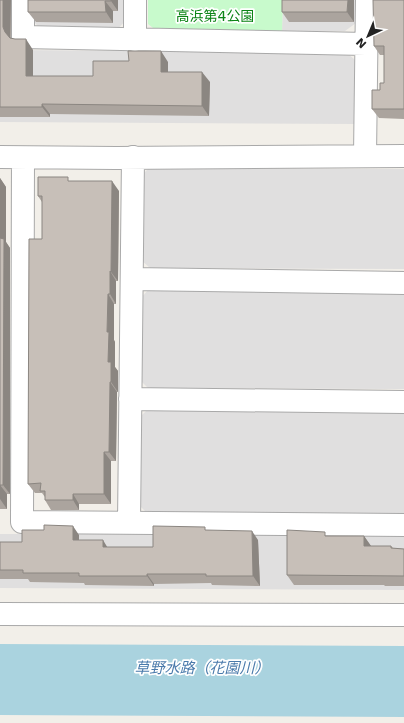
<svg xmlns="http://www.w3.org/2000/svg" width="404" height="723" viewBox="0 0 404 723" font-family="'DejaVu Sans','Noto Sans JP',sans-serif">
<rect width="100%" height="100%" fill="#f2efe9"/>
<path fill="#e0dfdf" d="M33 0H125V21L117 30H42L33 21Z
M283 0H356V23L345 31H282Z
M0 50 346 52 355 60 354 124 0 122Z
M149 168 404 169V269L150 268 140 259 141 176Z
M149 289 404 290V389L148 388 141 381V298Z
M148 409 404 410V514H148L139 505V418Z
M0 534H404V590L0 588Z"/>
<path fill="#c8facc" d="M148 0H283L282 31H157L148 24Z"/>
<path fill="#aad3df" d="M0 644 404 646V717L0 715Z"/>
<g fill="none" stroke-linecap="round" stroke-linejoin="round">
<g stroke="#a9a9a9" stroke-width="24">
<path id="minor" d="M23 0V37L366 44
M135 40V0
M365 156 367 0
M0 157 116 158 404 156
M23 158 22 522 404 525
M132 279 404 283
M130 399 404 402
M129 523 133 157"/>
</g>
<g stroke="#a9a9a9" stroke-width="24">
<path id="tertiary" d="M0 614 404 615"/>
</g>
<use href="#minor" stroke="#fff" stroke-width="22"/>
<use href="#tertiary" stroke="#fff" stroke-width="22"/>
</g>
<path fill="#aba49e" d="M0 0H11V38L33 50V76H93L168 62V72L210 82 209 116 50 114V117H0Z
M28 0H118V11H113V23L36 22 28 12Z
M282 0H354V22H289L282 12Z
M404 0V119L379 118 372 109 380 90 384 83V55H380L374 46Z
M0 178 6 187V242L10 248V494H7V509H0Z
M70 181 119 191 118 281H116V304H114V340L115 342V367L118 371V392H117L116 461H111V504H79V510H51L45 500V497L42 493H35L28 484 42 239V202L38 196Z
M208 530 258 540 260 586 212 585 211 583 154 584V586L85 585 84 583 30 582 28 579H0V542H22L79 535V540L107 547H153Z
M328 536H364L371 546H391L393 548 404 549V586H385L384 585H294L287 575Z"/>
<path fill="#8b8681" d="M3 0H11L10 37 12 43 5 32 3 27Z
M111 0H118V11L111 1Z
M348 0H354V22L347 12Z
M105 1 113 11V23L106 12Z
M26 39 33 50V86L26 76Z
M161 51 168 62V82L161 72Z
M202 72 210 82 209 116 202 106Z
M42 104 50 114V117L42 107Z
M0 178 6 187V242L10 248V494L3 485 0 239Z
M112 181 119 191 118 281 111 272Z
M110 271 116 281V304L110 294Z
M108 294 114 304V340L115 342V367L118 371V392L111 382 108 362 107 332Z
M110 382 117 392 116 461 109 452Z
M104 452 111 461V504L104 494Z
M0 485 7 494V509L0 499Z
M73 494 79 504V510L73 500Z
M73 526 79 535V549L73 540Z
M252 531 258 540 260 586 253 576Z
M364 536 371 546H364Z
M103 540 109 550 103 547Z
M147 574 154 584V586L147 576Z"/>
<path fill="#c7bfb8" stroke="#8b8681" d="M0 0H3V27L5 32 10 38 15 39H26V76H93V61H129L128 51H161V72H202V106L42 104V107H0Z
M28 0H111V1H105L106 12H28Z
M282 0H348L347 12H282Z
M373 0H404V109H372V90H380V83H384V46H374Z
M38 177H68V181H112L111 272 110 271V294H108L107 332H109L108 362H111V382H110L109 452H104V494H73V500H45V491H40L41 483 28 484 29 239H42V196H38Z
M0 238 4 239 3 485H0V499Z
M44 525 73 526V540H103V547H153V526L205 527V530L252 531 253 576H206V574H147V576H79V573H23V570H0V542H22V530H44Z
M287 530 325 532V536H364V546H391V548L404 549V576L287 575Z"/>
<g text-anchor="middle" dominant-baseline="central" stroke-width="3.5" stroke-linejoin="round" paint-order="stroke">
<g font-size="14" fill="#0c8416" stroke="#fff">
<text x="215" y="16">高浜第4公園</text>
</g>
<g font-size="15" font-style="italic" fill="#4a7aab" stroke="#fff">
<text x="202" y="668">草野水路（花園川）</text>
</g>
</g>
<g transform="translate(368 36) rotate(224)" stroke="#ffffff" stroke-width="3" paint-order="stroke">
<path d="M0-3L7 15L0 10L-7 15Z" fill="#222222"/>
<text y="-6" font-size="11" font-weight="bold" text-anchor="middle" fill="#222222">N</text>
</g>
</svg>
